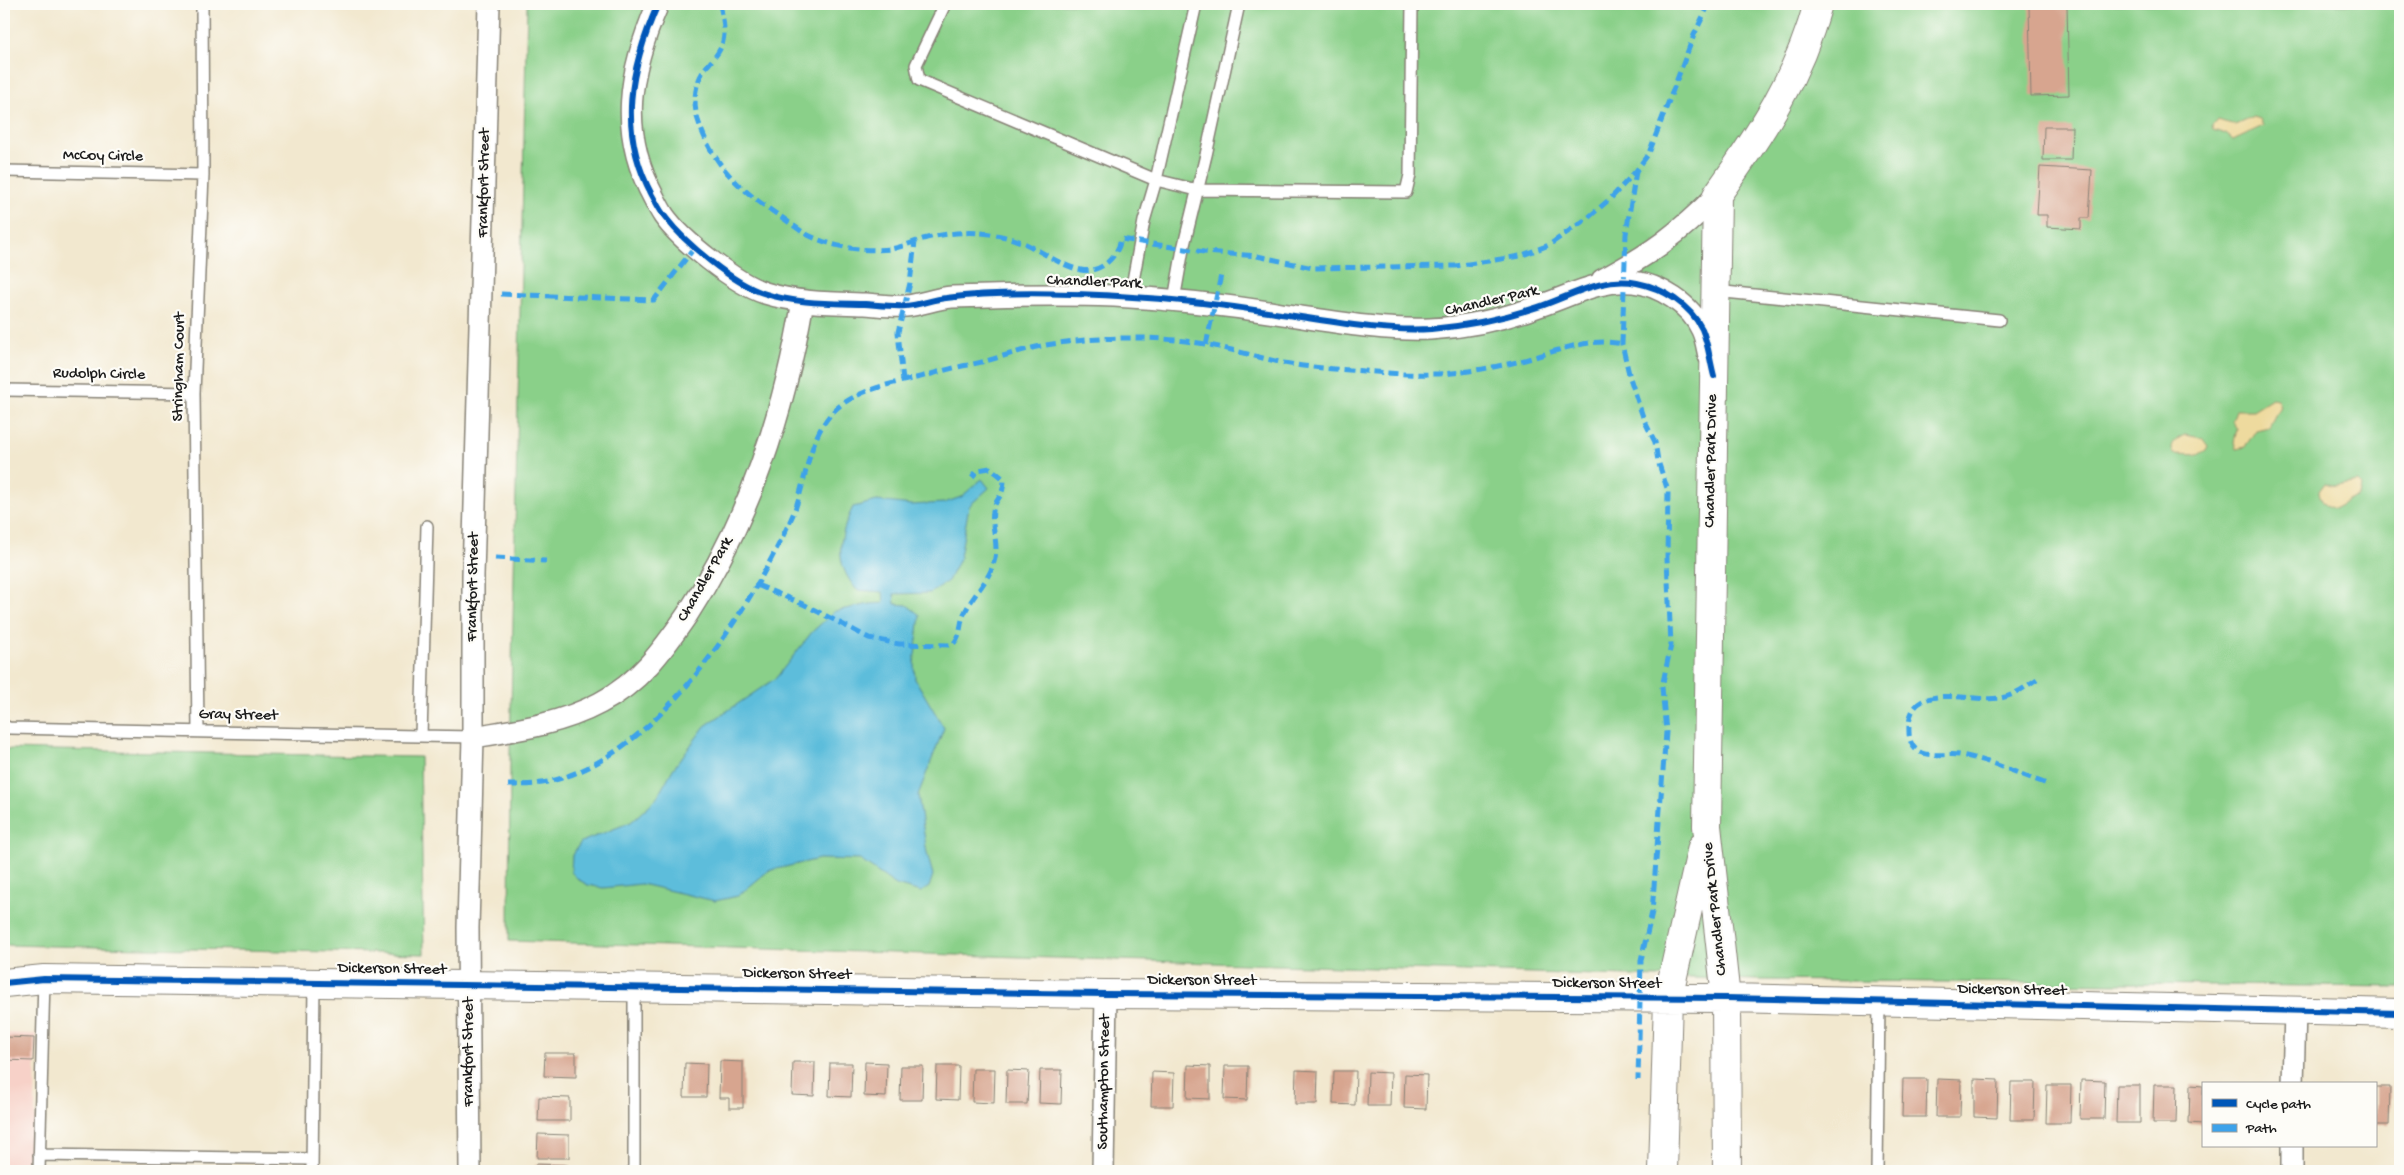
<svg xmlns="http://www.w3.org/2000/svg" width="2404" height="1175" viewBox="0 0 2404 1175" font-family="'Gochi Hand',sans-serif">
<rect width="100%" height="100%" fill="#fdfcf7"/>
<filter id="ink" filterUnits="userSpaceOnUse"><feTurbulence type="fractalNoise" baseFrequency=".02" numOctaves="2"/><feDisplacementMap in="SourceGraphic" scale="10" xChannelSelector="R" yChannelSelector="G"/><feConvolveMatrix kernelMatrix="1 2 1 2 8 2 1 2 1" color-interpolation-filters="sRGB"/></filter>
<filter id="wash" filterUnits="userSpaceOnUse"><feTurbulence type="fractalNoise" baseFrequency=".0096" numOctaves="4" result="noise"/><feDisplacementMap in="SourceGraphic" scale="20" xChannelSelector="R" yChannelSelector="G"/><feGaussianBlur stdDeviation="1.12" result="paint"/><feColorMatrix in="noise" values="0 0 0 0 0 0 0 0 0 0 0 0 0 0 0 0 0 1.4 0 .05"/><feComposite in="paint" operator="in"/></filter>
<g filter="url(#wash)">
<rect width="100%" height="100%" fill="#f2e8cf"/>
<path fill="#f7d1c8" d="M4 1033 36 1034 34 1171H4Z"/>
<path fill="#8ad089" stroke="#537652" d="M527 4H2400V987L1756 980 509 941 510 752Z
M4 749 420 757 424 954 4 945Z"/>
<path fill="#eeda9e" stroke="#857b5d" d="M2254 117 2260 119 2263 126 2233 140 2226 134 2213 130 2212 126 2217 120 2236 125Z
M2272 398 2277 399 2280 406 2269 427 2256 430 2245 447 2236 449 2234 442 2237 429 2232 421 2236 410H2253Z
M2185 435 2202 438 2208 446 2206 450 2198 455 2174 454C2168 445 2177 438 2185 435Z
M2357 482 2361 486 2359 495 2334 509C2327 507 2319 498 2319 491L2325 483 2336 486Z"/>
<path fill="#5dbddb" stroke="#3c6c7c" d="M982 479 989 488 969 506 960 557 948 581 930 593 894 594 895 604 907 605 920 615 914 664 915 679 944 728 918 795 927 853 933 875 929 887 921 892 896 885 860 860 819 859 768 871 738 896 715 901 641 884 603 888 588 885 579 880 571 872 572 855 581 842 631 822 656 799 673 769 705 726 776 678 812 632 835 611 870 604 884 603 883 592 857 590C833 563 839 536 853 507L877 501 912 505 944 503 961 497Z"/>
<g id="blocks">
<path fill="#d7a58f" d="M2067 5 2069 95 2031 96 2029 6Z
M2044 127H2072L2071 160H2043Z
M2040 167 2092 170 2089 218H2081V229L2047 227V215H2037Z
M4 1037 34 1038 33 1061 4 1060Z
M545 1053H576V1077L544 1076Z
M720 1061 743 1062V1108H729V1098H719Z
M793 1062H815L814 1096 792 1095Z
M865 1062 887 1063 886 1097 864 1096Z
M685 1063 707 1064 706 1097H684Z
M830 1063H852L851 1097 829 1096Z
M1188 1065 1210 1066V1099L1187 1098Z
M901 1066H923L922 1100H900Z
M937 1066H959L958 1100 936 1099Z
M1225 1066H1248L1247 1100 1224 1099Z
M973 1069H995L994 1103 972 1102Z
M1007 1070 1029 1071 1027 1104H1006Z
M1040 1070H1062L1061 1104 1039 1103Z
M1296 1070 1318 1071 1317 1104H1295Z
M1334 1071H1356L1355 1105 1333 1104Z
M1152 1072 1174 1073 1173 1106H1151Z
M1368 1072 1391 1073 1390 1106H1367Z
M1405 1074 1427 1075 1426 1109 1404 1108Z
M1903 1079H1927L1926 1117H1902Z
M1937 1079 1961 1080 1960 1117H1936Z
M1974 1079 1998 1080 1997 1118 1974 1117Z
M2081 1080 2105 1081 2104 1119H2080Z
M2011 1082H2035L2034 1120H2010Z
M2047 1085H2071L2070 1123H2046Z
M2117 1085H2140V1123H2116Z
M2154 1085H2177L2176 1123H2153Z
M2190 1085 2203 1086V1124L2189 1123Z
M2375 1087H2390L2389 1125H2375Z
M539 1097 570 1098V1121H538Z
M538 1134 569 1135V1158H537Z
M536 1164 568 1165V1171H536Z"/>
</g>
</g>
<g filter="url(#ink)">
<use href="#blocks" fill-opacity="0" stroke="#878276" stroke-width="1"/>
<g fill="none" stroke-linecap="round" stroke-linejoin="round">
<g stroke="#878276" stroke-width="14">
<path id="lane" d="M945 4 916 65 919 80 1156 180 1197 190 1406 192 1410 175 1412 4
M4 171 203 175
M1715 291 1999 320
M1130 297 1144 221 1156 180 1196 4
M1174 300 1183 249 1206 155 1239 4
M4 390 194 393
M4 726 9 728 473 737
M198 731 194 393 203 175 202 4
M421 736 427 526
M39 1155 312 1159
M39 1171 44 979
M312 1171 314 983
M634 1171V987
M1877 1171 1879 1002"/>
</g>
<g stroke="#878276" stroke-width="24">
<path id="street" d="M658 4C629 71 618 131 654 198 657 204 660 210 664 216 681 240 736 284 765 293 797 303 832 303 865 304 878 305 893 307 906 306 921 305 936 298 952 297 1006 295 1060 294 1114 296 1171 299 1226 305 1282 314 1331 321 1381 331 1430 329 1467 327 1507 318 1542 305 1572 295 1600 279 1633 282 1660 285 1691 305 1702 330 1706 338 1707 348 1709 356
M1602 280C1651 254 1678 234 1717 195
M473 737C517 730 561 724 600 703 639 683 663 650 687 615 750 519 784 413 803 301
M2293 1084 2295 1011
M470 1171 468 928 473 737V576L489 4
M1103 1171 1106 994
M2292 1171V1146"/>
</g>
<g stroke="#878276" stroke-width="30">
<path id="secondary" d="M4 983 44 979 1106 994 1726 998 2400 1013
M1663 1171 1668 998 1702 847
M1727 1171 1726 998 1707 826 1717 195C1761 133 1798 78 1818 4"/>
</g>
<use href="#lane" stroke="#fff" stroke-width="11"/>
<use href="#street" stroke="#fff" stroke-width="21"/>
<use href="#secondary" stroke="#fff" stroke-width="28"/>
<path stroke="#3da2ea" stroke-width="5" stroke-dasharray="10 5" stroke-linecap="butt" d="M720 4C722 16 726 28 723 41 721 51 714 58 707 66 694 82 692 104 699 123 714 167 741 190 778 215 788 221 797 229 806 234 831 247 863 252 891 249 902 247 913 242 923 239 953 231 983 230 1013 239 1036 246 1057 265 1081 270 1101 274 1118 256 1121 239L1204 252 1257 256 1313 268 1456 266 1520 256 1549 245 1589 217 1612 197 1636 171 1649 153 1694 35 1709 4
M1636 171 1626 234 1622 344 1630 378 1644 420 1655 442 1658 461 1668 491 1667 559 1671 645 1662 687 1666 732 1652 912 1641 960 1638 1080
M501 294 654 300 695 247
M1206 345 1221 275
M903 381 898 332 910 283 915 242
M495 558 546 561
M757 585 805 605 869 638 899 644 952 645C962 637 959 625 964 614 975 590 995 577 996 549 996 536 991 524 993 511 995 498 1004 498 1004 479L990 468 978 470 972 477
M2037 679C2025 687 2014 696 2000 698 1968 703 1906 678 1909 732 1909 741 1913 750 1922 753 1934 757 1948 753 1960 755 1990 760 2019 774 2047 784
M508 785C519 785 531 785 542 783 655 762 746 616 791 519 808 483 806 431 841 405 863 389 890 384 916 378 933 374 950 368 968 365 994 360 1019 350 1046 345 1096 337 1149 335 1199 343 1228 348 1256 357 1284 363 1311 368 1337 369 1364 371 1386 373 1409 375 1431 374 1459 374 1490 368 1517 362 1550 354 1588 336 1622 344"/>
<g stroke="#fdfcf7" stroke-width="9">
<path id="cycleway" d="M658 4C630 68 617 130 652 195 656 202 660 211 666 218 685 243 733 283 763 293 795 304 831 303 865 304 878 305 893 307 906 306 920 305 933 299 946 298 1002 291 1062 293 1118 296 1173 299 1227 305 1281 314 1330 321 1381 332 1431 329 1467 326 1504 318 1538 307 1571 296 1602 276 1637 283 1663 288 1690 305 1702 329 1708 343 1710 361 1714 376
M4 983 44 979 1106 994 1726 998 2400 1013"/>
</g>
<use href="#cycleway" stroke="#0057b8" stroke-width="6"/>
</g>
</g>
<g text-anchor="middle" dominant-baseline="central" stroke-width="4.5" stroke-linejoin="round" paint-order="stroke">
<g font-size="16" fill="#1c1c1c" stroke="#fdfcf7">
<text transform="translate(103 157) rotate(1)">McCoy Circle</text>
<text transform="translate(485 183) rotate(-89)">Frankfort Street</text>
<text transform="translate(1094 283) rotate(2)">Chandler Park</text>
<text transform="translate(1492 302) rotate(-13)">Chandler Park</text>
<text transform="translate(180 367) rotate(-89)">Stringham Court</text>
<text transform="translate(99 375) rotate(1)">Rudolph Circle</text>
<text transform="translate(1712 461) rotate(-89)">Chandler Park Drive</text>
<text transform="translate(706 580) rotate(-60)">Chandler Park</text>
<text transform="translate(474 587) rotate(-89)">Frankfort Street</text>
<text transform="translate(238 716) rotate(1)">Gray Street</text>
<text transform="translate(1716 909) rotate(-96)">Chandler Park Drive</text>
<text transform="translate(392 970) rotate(1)">Dickerson Street</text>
<text transform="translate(797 975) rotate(1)">Dickerson Street</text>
<text x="1202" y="981">Dickerson Street</text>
<text x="1607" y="984">Dickerson Street</text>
<text transform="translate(2012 991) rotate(1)">Dickerson Street</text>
<text transform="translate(469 1052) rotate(-90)">Frankfort Street</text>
<text transform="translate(1105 1082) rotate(-89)">Southampton Street</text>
</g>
</g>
<rect width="2404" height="1175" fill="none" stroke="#fdfcf7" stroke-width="20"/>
<rect x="2202" y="1082" width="175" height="65" fill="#fdfcf7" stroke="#a3a29f"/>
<rect x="2212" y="1099" width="25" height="8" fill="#0057b8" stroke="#a3a29f"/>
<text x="2246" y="1108" font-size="15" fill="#1c1c1c">Cycle path</text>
<rect x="2212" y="1124" width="25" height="8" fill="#3da2ea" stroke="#a3a29f"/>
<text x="2246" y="1132" font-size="15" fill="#1c1c1c">Path</text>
</svg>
